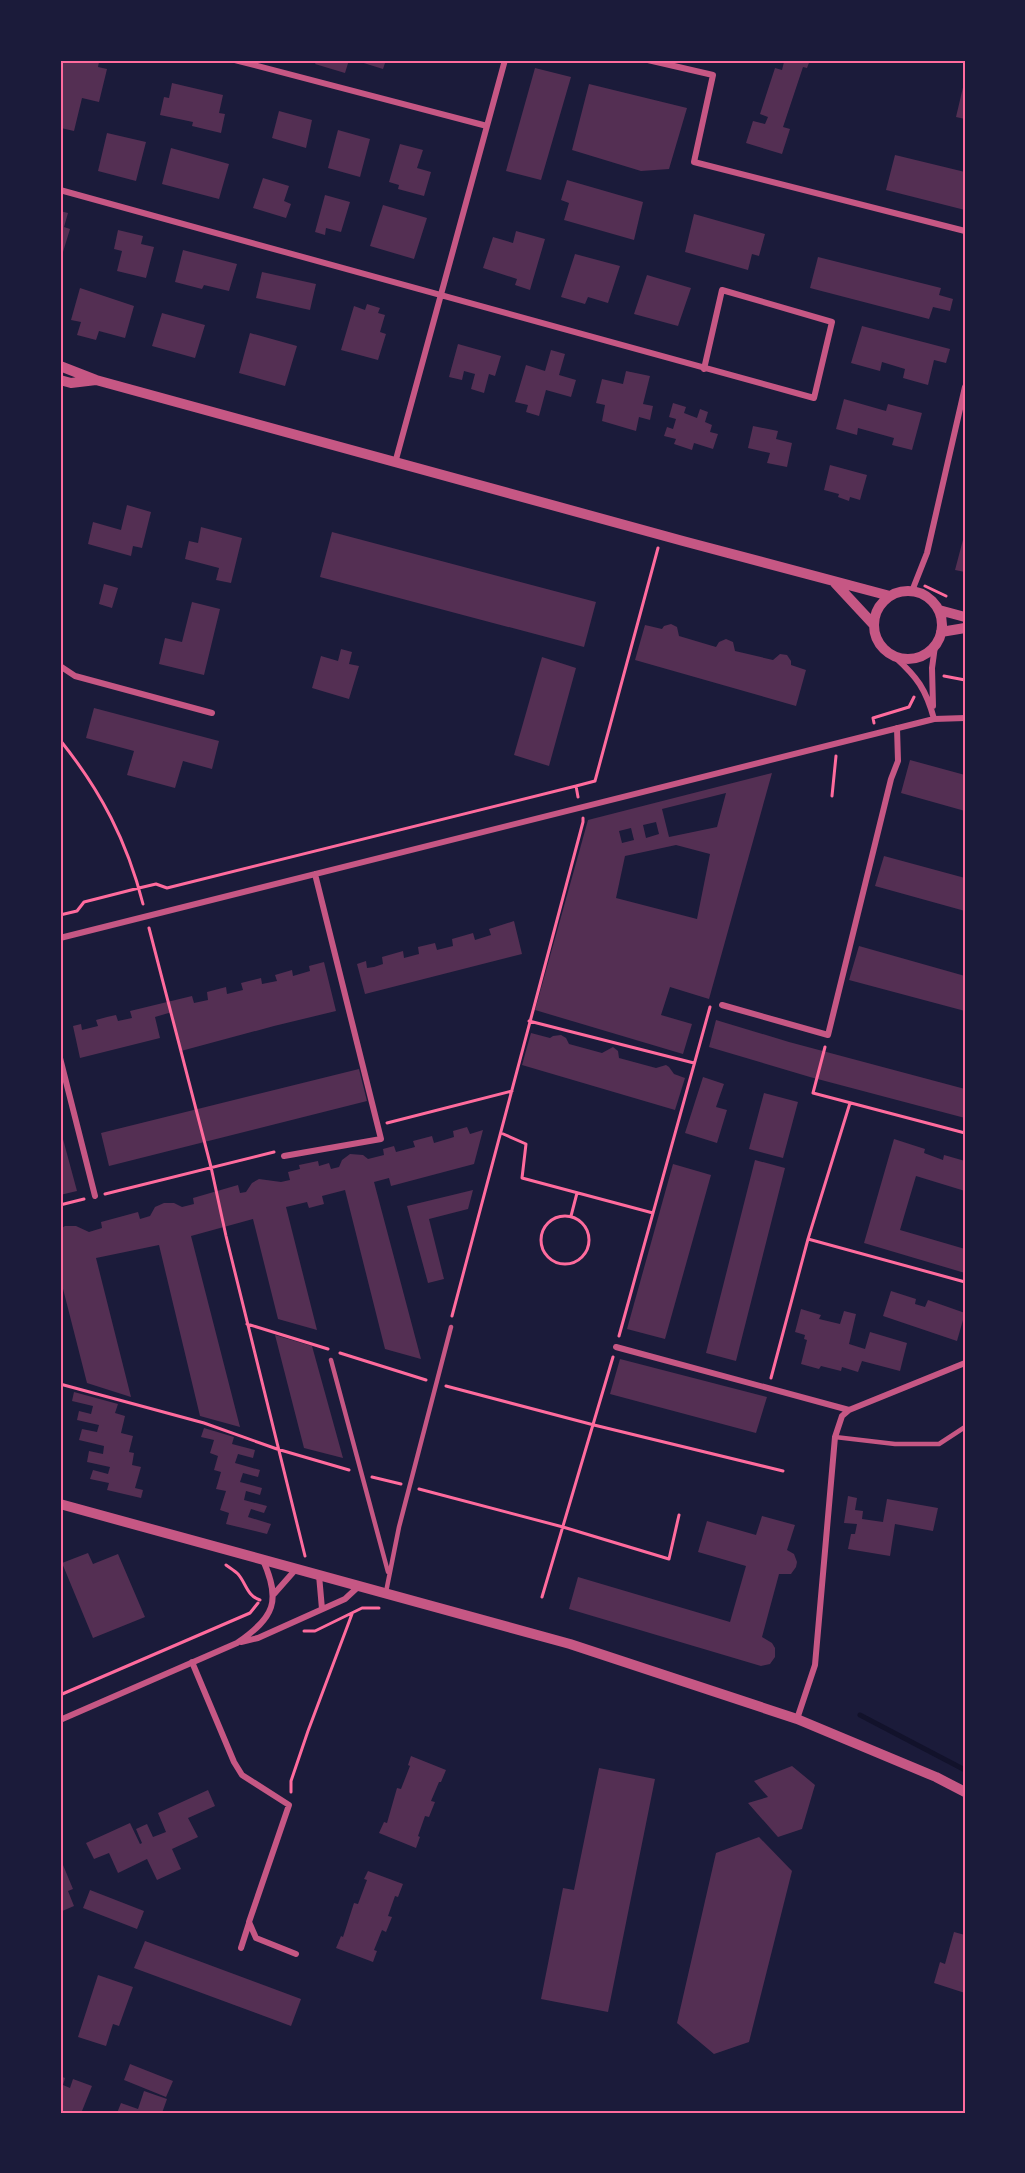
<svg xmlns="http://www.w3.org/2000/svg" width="1025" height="2173" viewBox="0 0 1025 2173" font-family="'Alegreya Sans',sans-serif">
<rect width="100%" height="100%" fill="#1b1b3a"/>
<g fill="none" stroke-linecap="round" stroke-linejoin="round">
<path stroke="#12122b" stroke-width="5" d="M860 1715 965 1770"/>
</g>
<path fill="#542f53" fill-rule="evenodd" d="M60 60H90L99 62 98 67 107 69 99 102 82 98 74 131 61 128 63 121 60 120Z
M317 60H349L345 73 315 64Z
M354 60H386L383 69Z
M779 60H810L807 68 803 67 783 127 790 129 782 154 746 143 753 121 765 124 768 117 760 114 775 68 782 70 784 62Z
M535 68 571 77 541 180 506 171Z
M172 83 223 95 219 113 225 114 221 133 192 126 193 122 160 115 164 97 169 98Z
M964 83H965V119L956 117Z
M589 84 687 108 669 169 641 171 572 150Z
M279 111 312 120 306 148 272 138Z
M338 130 370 139 360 177 328 168Z
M107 133 146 142 136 181 98 171Z
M400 144 423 150 417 168 431 172 424 196 398 189 399 185 389 182Z
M171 148 229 164 219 199 162 184Z
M895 155 965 172V210L886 190Z
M263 178 289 186 284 201 291 204 286 218 253 208Z
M567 180 643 202 634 240 564 220 569 203 561 200Z
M325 195 350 202 341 232 326 228 325 235 315 232Z
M383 205 427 218 414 259 370 246Z
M60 211 68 213 64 227 70 229 63 252 60 251Z
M694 214 765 234 759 256 752 254 748 270 685 252Z
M118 230 143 236 141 244 154 247 146 278 117 271 122 251 114 249Z
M516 231 545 239 530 290 515 285 517 279 483 268 493 237 513 243Z
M183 250 237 264 229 291 204 285 202 289 175 282Z
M575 254 620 266 608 303 588 297 585 304 561 297Z
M818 257 941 288 939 295 953 299 950 311 933 307 929 319 810 288Z
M262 272 316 284 310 310 256 298Z
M647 275 691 288 678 326 634 314Z
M80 288 134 306 125 338 99 331 96 340 77 335 81 322 71 320Z
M367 304 380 308 378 313 385 315 380 332 386 334 378 360 341 350 354 306 365 310Z
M162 313 205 325 195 358 152 346Z
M862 326 950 349 946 363 934 360 928 385 903 378 905 369 882 362 880 371 851 363Z
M250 333 297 346 285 386 239 373Z
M458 344 501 356 495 376 489 374 484 393 471 389 475 374 464 371 462 380 449 377Z
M551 350 565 354 559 375 576 380 571 397 546 390 539 416 526 412 528 405 515 402 526 365 545 371Z
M626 371 650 376 643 404 653 406 650 420 639 417 636 431 602 421 605 405 596 403 602 379 623 384Z
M844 399 886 411 888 404 922 413 912 450 892 445 894 438 858 428 857 435 836 429Z
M673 403 686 407 684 413 697 418 700 409 708 412 705 422 712 425 710 432 718 434 713 449 694 443 692 450 674 444 676 439 664 436 667 427 673 429 676 419 669 417Z
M753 426 778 431 776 439 792 443 787 467 767 463 770 453 748 448Z
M830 465 867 475 860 500 850 497 849 501 838 497 839 494 824 490Z
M127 505 151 512 142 548 133 546 131 556 88 544 93 522 121 530Z
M201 527 242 538 231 583 216 580 219 568 185 559 189 541 198 543Z
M332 532 596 602 584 647 320 577Z
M964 536H965V572L955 570Z
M104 584 118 588 112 608 99 604Z
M192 602 220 609 204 675 159 664 165 638 182 642Z
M671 624 677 627 679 636 716 647 719 642 726 639 733 642 735 651 773 660 780 654 787 655 791 661V665L806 670 796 706 635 660 645 625 662 629 664 626Z
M341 649 352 652 349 664 359 666 349 699 312 688 321 656 338 661Z
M542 657 576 668 549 766 514 755Z
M94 708 219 741 212 769 183 761 175 788 127 775 134 751 86 738Z
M910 760 965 775V811L901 793Z
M772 773 709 999 670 987 661 1015 692 1024 683 1054 535 1010 588 820ZM726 793 717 827 669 837 662 809ZM656 822 659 834 646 838 643 825ZM631 828 634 840 622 843 619 831ZM676 845 710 854 697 919 616 898 625 856Z
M884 856 965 878V911L875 886Z
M514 921 522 954 365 994 357 964 366 961 367 968 374 967 383 964 382 957 403 951 404 958 419 954 418 947 435 943 437 950 453 946 452 939 473 933 475 940 491 935 489 929Z
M859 946 965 976V1011L849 980Z
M324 962 336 1011 274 1026 181 1051 172 1012 155 1017 160 1038 80 1058 73 1026 81 1024 82 1030 98 1026 96 1020 107 1017 116 1015 118 1021 132 1018 130 1011 192 996 194 1003 208 1000 207 992 226 987 227 994 243 990 241 983 261 978 262 984 277 981 275 975 292 970 293 976 310 971 309 966Z
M716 1020 789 1042 965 1089V1118L810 1077 709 1047Z
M531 1033 550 1038 553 1036 561 1035 566 1038 569 1044 602 1053 613 1047 618 1051 619 1058 656 1068 666 1065 669 1067 674 1074 685 1078 675 1110 522 1065Z
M359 1069 367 1101 109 1166 101 1133Z
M703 1077 724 1084 716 1107 727 1110 717 1143 685 1133Z
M764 1093 798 1102 783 1158 749 1149Z
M467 1127 470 1134 483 1130 474 1164 391 1186 389 1178 374 1182 421 1359 385 1349 345 1190 322 1196 324 1204 309 1208 307 1202 286 1207 317 1330 278 1319 253 1219 191 1236 240 1427 200 1416 159 1245 96 1258 131 1397 87 1383 60 1277V1229L65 1226H76L89 1232 102 1228 101 1222 138 1212 140 1219 150 1216 155 1207 164 1203H174L182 1207 194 1204 193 1198 238 1185 240 1193 246 1192 252 1183 259 1179 281 1182 290 1180 288 1172 300 1169 299 1165 318 1161 319 1166 329 1163 331 1169 339 1167 342 1160 350 1154 363 1155 368 1159 384 1155 383 1149 394 1146 396 1152 415 1147 413 1141 432 1136 434 1143 454 1137 453 1131Z
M60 1128 77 1191 60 1195Z
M894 1139 925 1149 924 1153 943 1160 944 1155 965 1161V1191L916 1176 900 1230 965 1249V1273L864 1243Z
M755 1160 785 1168 736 1361 706 1353Z
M673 1164 711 1175 665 1339 627 1329Z
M473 1190 468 1209 429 1219 444 1279 428 1283 407 1206Z
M891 1291 916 1299 915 1304 925 1307 928 1300 965 1313 957 1341 883 1316Z
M801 1309 821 1315 819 1319 840 1324 844 1311 856 1314 849 1344 865 1349 870 1332 907 1343 900 1371 862 1361 858 1372 842 1367 841 1371 821 1366 819 1369 801 1364 807 1340 804 1339 805 1335 795 1332Z
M275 1335 312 1346 343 1458 304 1448Z
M620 1359 767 1397 756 1433 610 1394Z
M74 1392 118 1404 115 1413 125 1416 121 1433 133 1436 129 1452 134 1453 132 1465 141 1467 135 1488 143 1490 141 1498 107 1490 109 1483 90 1479 93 1470 108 1474 110 1467 87 1462 89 1451 103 1454 104 1446 79 1440 82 1429 97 1432 99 1425 77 1420 79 1411 91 1414 93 1406 72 1401Z
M204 1428 234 1437 232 1444 255 1450 253 1458 238 1454 235 1463 260 1470 258 1477 243 1473 240 1482 262 1488 260 1495 246 1491 244 1500 267 1506 264 1513 251 1509 248 1517 271 1524 267 1534 226 1524 229 1513 220 1510 226 1491 216 1489 221 1472 214 1470 218 1456 210 1453 214 1440 201 1437Z
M848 1496 857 1498 855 1510 863 1511 862 1519 883 1522 887 1499 938 1508 933 1531 895 1524 890 1556 848 1549 851 1534H855L857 1524 844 1523Z
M762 1516 795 1525 787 1550 794 1554 797 1562 796 1567 791 1574H779L762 1637 772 1643 775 1648V1657L770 1664 761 1666 569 1609 578 1577 730 1622 746 1566 698 1552 707 1521 756 1535Z
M88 1553 93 1564 118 1554 145 1617 93 1638 62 1563Z
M411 1756 446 1770 441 1782H439L431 1801 435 1802 429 1817 425 1816 418 1836 420 1837 416 1848 379 1833 384 1822 387 1823 397 1788 401 1789 410 1766 408 1765Z
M792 1766 815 1785 802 1829 778 1837 748 1803 768 1797 754 1781Z
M599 1768 655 1779 608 2012 541 1999 563 1888 574 1890Z
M208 1790 215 1806 188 1818 198 1837 172 1849 181 1869 157 1880 147 1859 118 1873 109 1853 94 1859 86 1843 130 1823 140 1844 142 1843 136 1829 147 1824 153 1837 166 1832 158 1813Z
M759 1837 792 1871 749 2042 714 2054 677 2023 716 1853Z
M63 1865 73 1889 68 1891 74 1906 60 1912V1867Z
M368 1871 403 1884 398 1897 395 1896 388 1916 392 1917 386 1932 382 1930 374 1950 377 1951 373 1962 336 1948 341 1936 343 1937 354 1903 358 1904 367 1880 364 1879Z
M90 1890 144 1911 137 1929 83 1908Z
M954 1932 965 1935V1993L934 1983 940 1962 945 1964Z
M145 1941 301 1999 291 2026 134 1968Z
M98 1975 133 1987 119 2026 113 2024 106 2046 78 2037Z
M130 2064 173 2081 166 2097 124 2080Z
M60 2076 65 2078 63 2085 70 2088 73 2079 92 2086 82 2111 86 2113H60Z
M144 2091 167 2099 162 2113H117L121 2103 138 2109Z"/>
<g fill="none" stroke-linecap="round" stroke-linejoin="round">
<path stroke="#ff6b9d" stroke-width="3" d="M925 586 946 596
M944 676 965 680
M874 723 873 718 909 707 914 697
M60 740C101 791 127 841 143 904
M832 796 836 756
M578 797 576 786 595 781 658 548
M60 915 77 911 84 902 139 888 156 884 167 888 576 786
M149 928 211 1167 226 1236 305 1556
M529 1021 694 1063
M825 1047 813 1093 965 1133
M387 1123 512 1091
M501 1133 526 1144 522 1178 653 1213
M105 1194 274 1152
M60 1205 84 1199
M541 1240a24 24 0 1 1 48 0a24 24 0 1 1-48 0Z
M571 1216 577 1193
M808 1239 965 1282
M452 1316 583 822V818
M247 1324 328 1349
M619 1336 710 1007
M340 1353 426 1380
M771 1378 808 1239 850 1103
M60 1384 204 1423 277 1449 349 1470
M446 1386 594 1425 783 1471
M372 1477 401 1484
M419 1489 563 1527 669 1559 679 1515
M226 1565C230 1568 235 1571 238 1574 246 1583 247 1596 260 1600
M542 1597 613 1357
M304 1631H315L362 1608H379
M60 1695 250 1613 258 1603
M291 1792V1781L308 1731 352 1614"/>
<path stroke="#c65784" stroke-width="4.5" d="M331 1360 388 1572
M835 1437 895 1444H939L965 1427
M386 1592 399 1527 451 1327"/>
<path stroke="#c65784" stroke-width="6" d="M235 60 487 126
M648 60 713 75 694 162 965 231
M60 190 814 398 832 322 722 290 704 369
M395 463 505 60
M912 591 927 553 965 387
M895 657C917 677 926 689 934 719
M60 666 75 676 212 713
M933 706 932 668 935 646
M60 938 934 719 965 718
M722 1005 828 1035 891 779 898 761 897 728
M60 1058 95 1196
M284 1156 381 1139 315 874
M616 1347 849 1410
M319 1575 322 1609
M274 1594 296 1569
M241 1642 258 1638 345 1599 359 1586
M192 1662 234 1762 242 1775 289 1805 249 1922 256 1938 296 1954
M797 1719 815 1665 835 1437 842 1416 849 1410 965 1363
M60 1720 237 1643C275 1617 281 1601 263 1560
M241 1948 249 1923"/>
<path stroke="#c65784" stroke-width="10" d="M60 366 96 380 683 541 890 596
M60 380 71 383 96 380
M835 583 874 625
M874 625a34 34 0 1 1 68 0a34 34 0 1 1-68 0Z
M939 610 965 617
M941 632 965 628
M60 1504 570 1644 797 1719 936 1777 965 1792"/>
</g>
<rect width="1025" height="2173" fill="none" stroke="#1b1b3a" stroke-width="123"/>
<rect x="62" y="62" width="902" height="2050" fill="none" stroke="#ff6b9d" stroke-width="2"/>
</svg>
